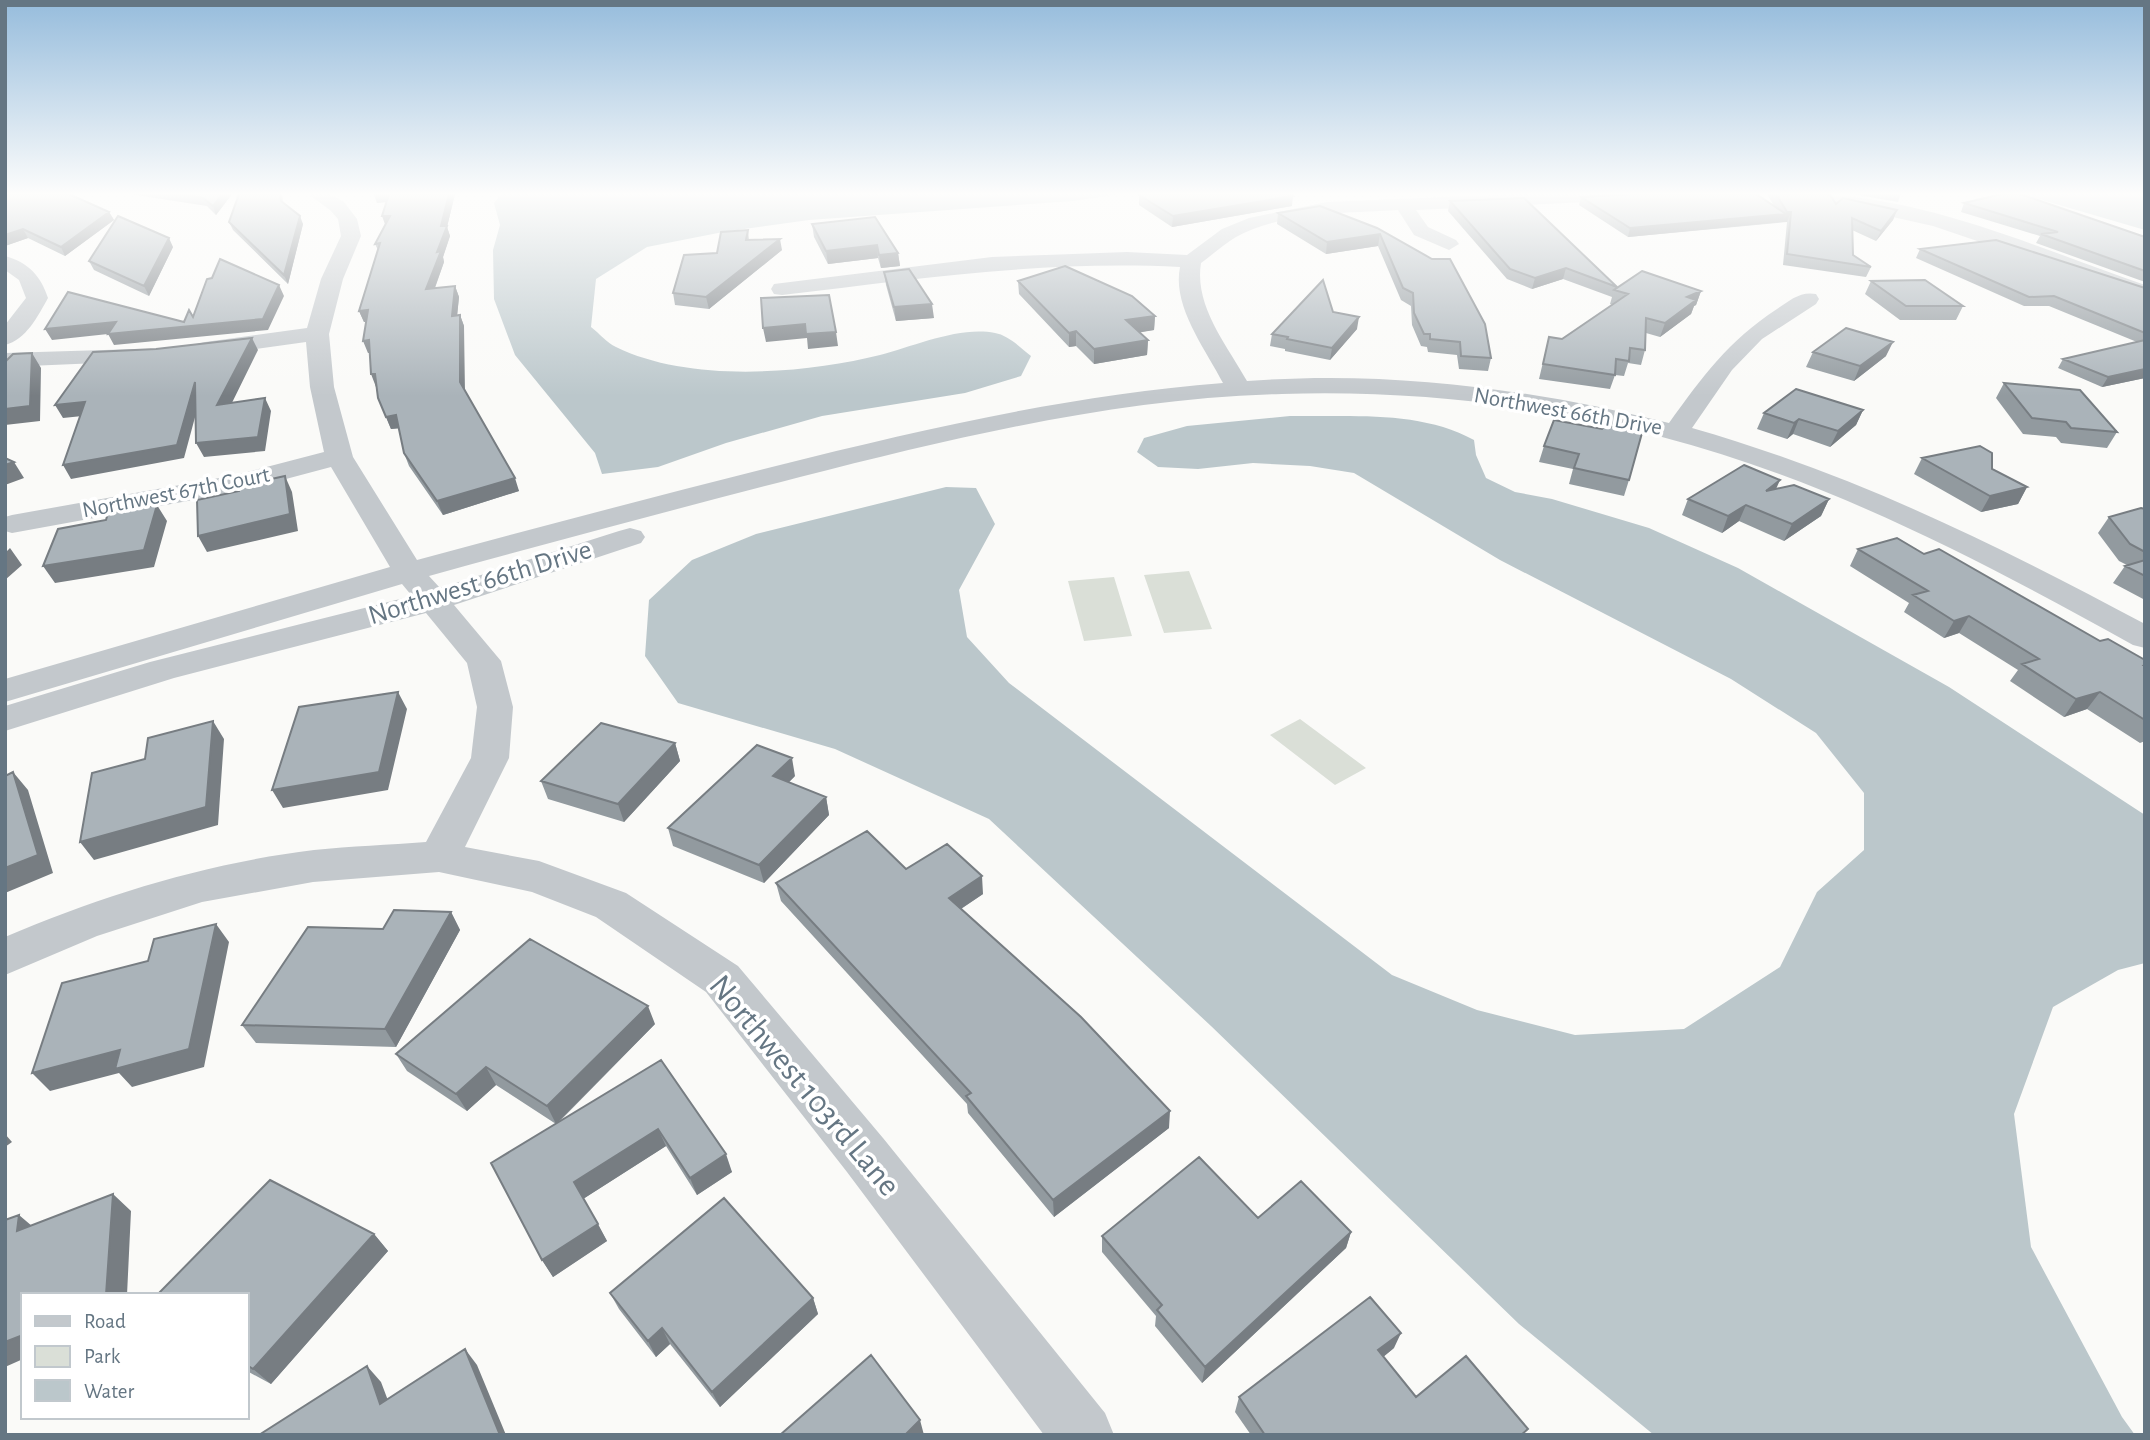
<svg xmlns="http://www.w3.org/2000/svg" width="2150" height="1440" viewBox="0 0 2150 1440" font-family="'Alegreya Sans',sans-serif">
<rect width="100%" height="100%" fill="#fafaf8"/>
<path fill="#dadfd7" d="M1189 571 1212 629 1164 633 1144 575Z
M1114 577 1132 636 1084 641 1068 581Z
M1300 719 1366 768 1335 785 1270 735Z"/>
<path fill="#bbc7cb" d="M501 194H1121L1073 201 809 220 723 232 647 247 596 279 591 327C599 333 607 343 616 347 689 383 804 374 880 355 915 346 959 326 995 333 1008 335 1021 348 1031 356L1021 376 965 393 822 416 726 443 658 467 602 474 595 453 515 355 494 299 493 250 500 225 494 203Z
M2022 194H2145V230Z
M1290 416C1350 417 1420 410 1474 440L1476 455 1486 478 1515 492 1552 499 1649 528 1738 568 1949 687 2145 815V963L2118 970 2053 1007 2014 1114 2031 1247 2122 1417 2135 1435H1654L1519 1324 1211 1026 989 819 835 749 678 703 645 656 649 600 692 560 756 534 946 487 976 488 995 524 959 590 967 637 1009 683 1392 975 1477 1010 1575 1035 1684 1029 1780 967 1817 892 1864 850V793L1816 733 1731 679 1500 560 1354 473 1310 466 1253 463 1198 469 1158 467 1137 452 1144 438 1187 426Z"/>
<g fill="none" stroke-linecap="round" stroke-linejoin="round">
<path fill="#c3c8cc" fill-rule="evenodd" d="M308 194H331L344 202 357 219 361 236 343 279 329 334 334 387 353 457 417 560C536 528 656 496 776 466 923 429 1071 395 1223 383 1205 348 1172 306 1180 267 1046 260 915 279 782 295L774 294 771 289 774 284 992 257 1127 252 1187 255 1222 229 1249 218 1327 202 1514 194H1659L1650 199 1416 210 1428 227 1456 240 1459 244 1449 250 1414 235 1398 210C1348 213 1281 212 1236 237 1224 244 1212 255 1201 263 1194 306 1227 345 1247 381 1390 370 1531 389 1669 423 1703 376 1728 341 1777 309 1789 301 1800 291 1816 294L1819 299 1816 304 1762 339 1732 370 1692 428C1856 475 1995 544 2145 624V648L2133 645C1982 561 1830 481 1662 437 1538 404 1410 390 1282 394 1119 398 957 437 800 477 676 509 552 542 429 576L440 588 619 531 630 528 641 531 645 537 641 543 454 605 501 661 513 707 509 758 465 847 539 861 626 893 738 966 883 1138 1105 1413 1114 1435H1044L847 1172 706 992 596 917 532 892 439 872 313 882 202 902 97 936 5 975V937C103 895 207 863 314 850 351 846 389 845 426 842L471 758 477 707 467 663 426 613 174 678 5 731V706L150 662 412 596 402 584 5 702V679L390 567 331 467 237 492 12 533 5 531V517L12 515 236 475 324 452 310 387 306 342 205 356 197 354 193 349 197 344 205 342 307 328 321 279 341 236 338 219 330 210Z
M1803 194C1921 194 2035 247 2145 285V298L1933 226 1812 199Z
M5 256C28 262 41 276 48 298 38 316 26 340 5 345V325L26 298 19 280 5 270Z
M137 349 145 351 149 356 145 361 5 367V353Z"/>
</g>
<path fill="#929a9f" d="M5 194 109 212 114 220 65 256 28 238 5 246Z
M129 194H232L216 215 207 206Z
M239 194H282L283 202 303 224 288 284 233 230 229 222Z
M374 194H455L447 227 450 236 443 257 444 262 435 288 455 286 459 297 457 315H460L464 326V390L519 491 443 515 409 466 404 453 399 428 391 429 378 398 370 353H368L366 322H364L359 311 378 250 375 244 385 224 387 202 377 203Z
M1767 194H1827L1836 204 1897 210 1893 220 1876 241 1852 230 1853 255 1871 267 1866 277 1783 265 1787 222 1628 237 1579 205 1581 197 1774 206Z
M1852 194H1901L1898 202Z
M1139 195 1292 206 1172 227 1139 205Z
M1450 201 1617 287 1701 291 1696 305 1694 306 1691 314 1660 337 1646 333 1645 350 1641 365 1628 363 1624 376 1615 375 1610 389 1539 379 1549 337 1562 339 1613 305 1610 304 1612 297 1563 279 1532 289 1507 279 1448 211Z
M1964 203 2145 237V282L2036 243 2040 236 1961 212Z
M1320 206 1432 259 1491 358 1488 371 1459 369 1457 355 1428 352 1427 347 1421 346 1412 325 1411 306 1401 300 1378 246 1326 254 1277 224 1278 213Z
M812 224 898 253 900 266 881 268 878 258 828 264 814 237Z
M748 230 749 240 782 250 709 309 675 305 673 293 717 253Z
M173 247 149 296 94 270 89 261Z
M1920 249 2145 288V378L2102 387 2058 368 2063 359 2137 342 2049 306H2024L1916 258Z
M884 272 934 318 896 321 886 285Z
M1018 281 1155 316 1154 330 1139 332 1148 340 1147 355 1094 364 1076 346 1069 347 1019 294Z
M1871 281 1963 306 1956 320H1900L1865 294Z
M1333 312 1357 329 1330 360 1285 351V349L1270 346 1272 334Z
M1813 352 1886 356 1854 381 1806 367Z
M2004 383 2117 432 2107 448 2061 443 2056 437 2023 434 1996 398Z
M1863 410 1856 425 1830 447 1793 434 1787 439 1757 429 1764 413Z
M1554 420 1629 480 1624 496 1569 484 1573 469 1539 462 1544 446Z
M1922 458 1992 469 2027 487 2018 504 1981 512 1914 474Z
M1776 489 1829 499 1821 516 1784 541 1739 521 1722 533 1682 515 1688 499Z
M2145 509V600L2113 583 2125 566 2127 565 2119 561 2098 533 2109 517Z
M1858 549 1924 554 2100 641 2145 660V741L2140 743 2087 709 2064 717 2010 681 2018 670 1959 633 1944 638 1904 612 1909 603 1850 566Z
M675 743 680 761 624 822 548 799 541 781Z
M795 776 789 782 826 797 829 815 764 883 673 846 668 828Z
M906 869 983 894 961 909 1169 1128 1054 1217 968 1113 967 1104 781 901 776 883Z
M451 912 460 930 396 1047 256 1043 242 1025 383 929Z
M655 1024 558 1123 661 1060 732 1172 697 1195 666 1146 583 1199 607 1241 553 1277 542 1260 556 1124 496 1085 467 1111 407 1071 396 1054Z
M1258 1218 1351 1232 1346 1248 1202 1383 1155 1326 1156 1316 1102 1252V1236Z
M374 1234 388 1251 271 1384 247 1371V1295Z
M610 1293 813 1298 818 1314 720 1407 670 1344 656 1357 619 1309Z
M1394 1348 1383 1357 1416 1397 1524 1435H1251L1235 1412 1239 1397Z"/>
<path fill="#777d82" d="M222 194H232L216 215 213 206Z
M374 194H391L393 201 377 203Z
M449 194H455L447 227 450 236 443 257 444 262 430 301 426 289 437 252 441 226Z
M1293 196 1292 206 1172 227 1173 216Z
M1897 210 1893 220 1876 241 1881 231Z
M109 212 114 220 65 256 61 247Z
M1787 212H1791L1787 222H1783Z
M1786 214 1783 222 1628 237 1630 228Z
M300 216 303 224 288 284 284 275Z
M382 216H390L386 227Z
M23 229 28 238 5 246V235Z
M1380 234 1378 246 1326 254 1327 242Z
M169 238 173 247 149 296 144 286Z
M780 239 782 250 709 309 706 297Z
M877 245 878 258 828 264 826 251Z
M898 253 900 266 881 268 879 255Z
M1566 268 1563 279 1532 289 1535 278Z
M279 285 284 296 268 330 114 345 108 334 52 340 45 329 116 322 122 332 263 319Z
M455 286 459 297 456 327 452 316Z
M1701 291 1696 305 1694 306 1691 314 1660 337 1665 323 1687 297Z
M932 304 934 318 896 321 894 307Z
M368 310 372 321 364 322 359 311Z
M460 315 464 326 465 394 460 382Z
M1155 316 1154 330 1125 335 1126 320Z
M1359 317 1357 329 1330 360 1332 348Z
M805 324 836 332 838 346 808 349 807 338 766 342 763 328Z
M1076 331V346L1069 347V333Z
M252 338 258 350 224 419 217 405Z
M369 340 374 352 368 353 363 341Z
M1148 340 1147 355 1094 364V349Z
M1893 342 1886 356 1854 381 1860 366Z
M32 353 41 368 40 421 5 425V409Z
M2145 369V378L2102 387 2108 377Z
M371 374H375L380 386 376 387Z
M195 382 201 395 184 458 71 479 63 465Z
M265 398 271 411 265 451 204 457 196 443Z
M85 402 92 415 63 418 55 405Z
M1863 410 1856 425 1830 447 1838 431Z
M396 415 402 428 391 429 386 417Z
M1799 419 1793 434 1787 439 1794 423Z
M14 462 24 478 5 485V465Z
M285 476 292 492 298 531 207 552 198 536Z
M515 478 519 491 443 515 437 501Z
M1780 480 1773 496 1766 491Z
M2027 487 2018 504 1981 512 1990 496Z
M1829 499 1821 516 1784 541 1792 524Z
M157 505 167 521 154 567 55 583 43 566Z
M1746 505 1739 521 1722 533 1728 516Z
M10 548 22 565 5 580V553Z
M1969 616 1959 633 1944 638 1954 621Z
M398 692 407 709 388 790 283 808 272 790Z
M2100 692 2087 709 2064 717 2076 699Z
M213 721 224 739 218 825 94 860 80 842Z
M675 743 680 761 624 822 618 804Z
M792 758 795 776 777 794 773 776Z
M13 772 28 790 53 873 5 893V868Z
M826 797 829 815 764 883 759 865Z
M982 876 983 894 950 916 949 898Z
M451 912 460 930 396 1047 385 1029Z
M216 924 229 942 204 1067 132 1087 119 1073 50 1091 32 1073Z
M648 1006 655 1024 556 1124 547 1106Z
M486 1067 496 1085 467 1111 456 1094Z
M1170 1111 1169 1128 1054 1217 1053 1200Z
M658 1129 666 1146 583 1199 574 1182Z
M5 1134 12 1142 5 1147Z
M726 1154 732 1172 697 1195 690 1178Z
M113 1194 131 1211 127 1295H106Z
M19 1215 39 1232 17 1231Z
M598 1224 607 1241 553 1277 542 1260Z
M1351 1232 1346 1248 1202 1383 1205 1367Z
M374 1234 388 1251 271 1384 253 1369Z
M813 1298 818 1314 720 1407 712 1392Z
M662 1328 670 1344 656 1357 648 1341Z
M1401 1333 1394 1348 1372 1366 1378 1350Z
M23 1335V1359L5 1367V1342Z
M465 1349 477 1365 506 1435H500Z
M367 1366 381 1382 395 1419 380 1404Z
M920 1420 924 1435H905Z"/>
<path fill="#aab3b9" stroke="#777d82" stroke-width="2" d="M5 194H69L109 212 61 247 23 229 5 235Z
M180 194H222L213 206 203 198Z
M239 194H280L281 201 300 216 284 275 229 222Z
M389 194H449L441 226H447L437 252 441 251 426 289 455 286 452 316 460 315V382L515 478 437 501 404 453 396 415 386 417 378 398 375 374H371L369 340 363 341 368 310 359 311 380 243 375 244 390 216H382Z
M1142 194H1290L1293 196 1173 216 1139 195Z
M1631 194H1756L1786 214 1630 228 1581 197Z
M1776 194H1827L1830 195 1836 204 1843 198 1897 210 1881 231 1852 218 1853 255 1871 267 1787 254 1791 212H1787Z
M2002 194H2020L2145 237V271L2041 234 2058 232 1964 203Z
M1524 198 1617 287 1566 268 1535 278 1510 269 1450 201Z
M1320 206 1377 228 1432 259H1450L1485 324 1491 358 1461 356 1460 342 1430 339V334H1424L1414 313 1413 293 1403 288 1380 234 1327 242 1278 213Z
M118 216 169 238 144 286 89 261Z
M875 217 898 253 879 255 877 245 826 251 812 224Z
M748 230 746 240 780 239 706 297 673 293 684 255 717 253 721 232Z
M1996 240 2145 288V333L2054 296 2029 297 1920 249Z
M220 259 279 285 263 319 108 334 116 322 45 329 68 292 184 322 189 310 193 317 207 279 212 278Z
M1065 266 1132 296 1155 316 1126 320 1148 340 1094 349 1076 331 1069 333 1018 281Z
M909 269 932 304 894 307 884 272Z
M1642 271 1701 291 1687 297 1696 300 1665 323 1646 318 1645 350 1630 348 1629 361 1616 359 1615 375 1543 364 1549 337 1562 339 1628 294 1614 290Z
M1323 280 1333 312 1359 317 1332 348 1287 339 1288 337 1272 334Z
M1925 280 1963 306H1906L1871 281Z
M829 295 836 332 806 334 805 324 763 328 761 298Z
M1846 328 1893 342 1860 366 1813 352Z
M252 338 217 405 265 398 258 437 196 443 195 382 177 445 63 465 85 402 55 405 93 352 156 349Z
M2145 340V369L2108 377 2063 359Z
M32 353 30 406 5 409V362L13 354Z
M2004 383 2080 390 2117 432 2071 428 2066 422 2032 418Z
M1796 389 1863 410 1838 431 1799 419 1794 423 1764 413Z
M1554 420 1602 429 1604 425 1642 433 1629 480 1574 468 1579 454 1544 446Z
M1980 446 1992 453V469L2027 487 1990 496 1922 458Z
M5 458 14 462 5 465Z
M1744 465 1780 480 1766 491 1794 485 1829 499 1792 524 1746 505 1728 516 1688 499Z
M285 476 290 514 198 536 197 500 239 491V486Z
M157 505 144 550 43 566 58 529 106 520 108 513Z
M2141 508 2145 509V552L2130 544 2109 517Z
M1897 538 1924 554 1939 549 2100 641 2108 639 2145 660V664L2144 665H2145V720L2100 692 2076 699 2022 664 2039 659 1969 616 1954 621 1913 595 1928 591 1858 549Z
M2145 560V576L2125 566Z
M398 692 379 772 272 790 299 707Z
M213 721 206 807 80 842 92 773 145 759 148 738Z
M601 723 675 743 618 804 541 781Z
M757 745 792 758 773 776 826 797 759 865 668 828Z
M13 772 38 855 5 868V776Z
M867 831 906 869 947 844 982 876 949 898 1081 1017 1170 1111 1053 1200 966 1096 971 1093 776 883Z
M394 910 451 912 385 1029 242 1025 308 927 383 929Z
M216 924 189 1049 115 1069 120 1050 32 1073 62 983 148 961 154 939Z
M530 939 648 1006 547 1106 486 1067 456 1094 396 1054Z
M661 1060 726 1154 690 1178 658 1129 574 1182 598 1224 542 1260 491 1163Z
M1199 1157 1258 1218 1301 1181 1351 1232 1205 1367 1157 1310 1162 1305 1102 1236Z
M270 1180 374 1234 253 1369 247 1365V1295H157Z
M113 1194 106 1295H23V1335L5 1342V1220L19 1215 17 1231Z
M724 1198 813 1298 712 1392 662 1328 648 1341 610 1293Z
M1370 1297 1401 1333 1378 1350 1416 1397 1466 1356 1528 1429 1521 1435H1265L1239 1397Z
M465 1349 500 1435H259L367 1366 380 1404Z
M871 1355 920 1420 905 1435H780Z"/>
<linearGradient id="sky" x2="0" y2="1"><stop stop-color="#96bcdc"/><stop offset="0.49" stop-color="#fdfdfc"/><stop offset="1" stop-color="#fdfdfc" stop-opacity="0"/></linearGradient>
<rect width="2150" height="396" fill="url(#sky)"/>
<g text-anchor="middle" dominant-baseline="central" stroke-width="7" stroke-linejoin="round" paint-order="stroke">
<g font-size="23" fill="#657683" stroke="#fff">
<text transform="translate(1568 412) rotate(10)">Northwest 66th Drive</text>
<text transform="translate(176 493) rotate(-11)">Northwest 67th Court</text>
</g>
<g font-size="28" fill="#657683" stroke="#fff">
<text transform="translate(480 583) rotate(-17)">Northwest 66th Drive</text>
</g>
<g font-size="33" fill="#657683" stroke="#fff">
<text transform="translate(804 1086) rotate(50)">Northwest 103rd Lane</text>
</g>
</g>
<rect width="2150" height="1440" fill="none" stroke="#657683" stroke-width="14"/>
<rect x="21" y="1293" width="228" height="126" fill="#ffffff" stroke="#c1c8cd" stroke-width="2"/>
<rect x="35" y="1316" width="35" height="10" fill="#c3c8cc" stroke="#c1c8cd" stroke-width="2"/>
<text x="84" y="1328" font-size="21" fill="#657683">Road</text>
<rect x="35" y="1346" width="35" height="21" fill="#dadfd7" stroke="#c1c8cd" stroke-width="2"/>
<text x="84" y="1363" font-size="21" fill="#657683">Park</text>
<rect x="35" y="1380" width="35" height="21" fill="#bbc7cb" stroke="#c1c8cd" stroke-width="2"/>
<text x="84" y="1398" font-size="21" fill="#657683">Water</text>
</svg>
